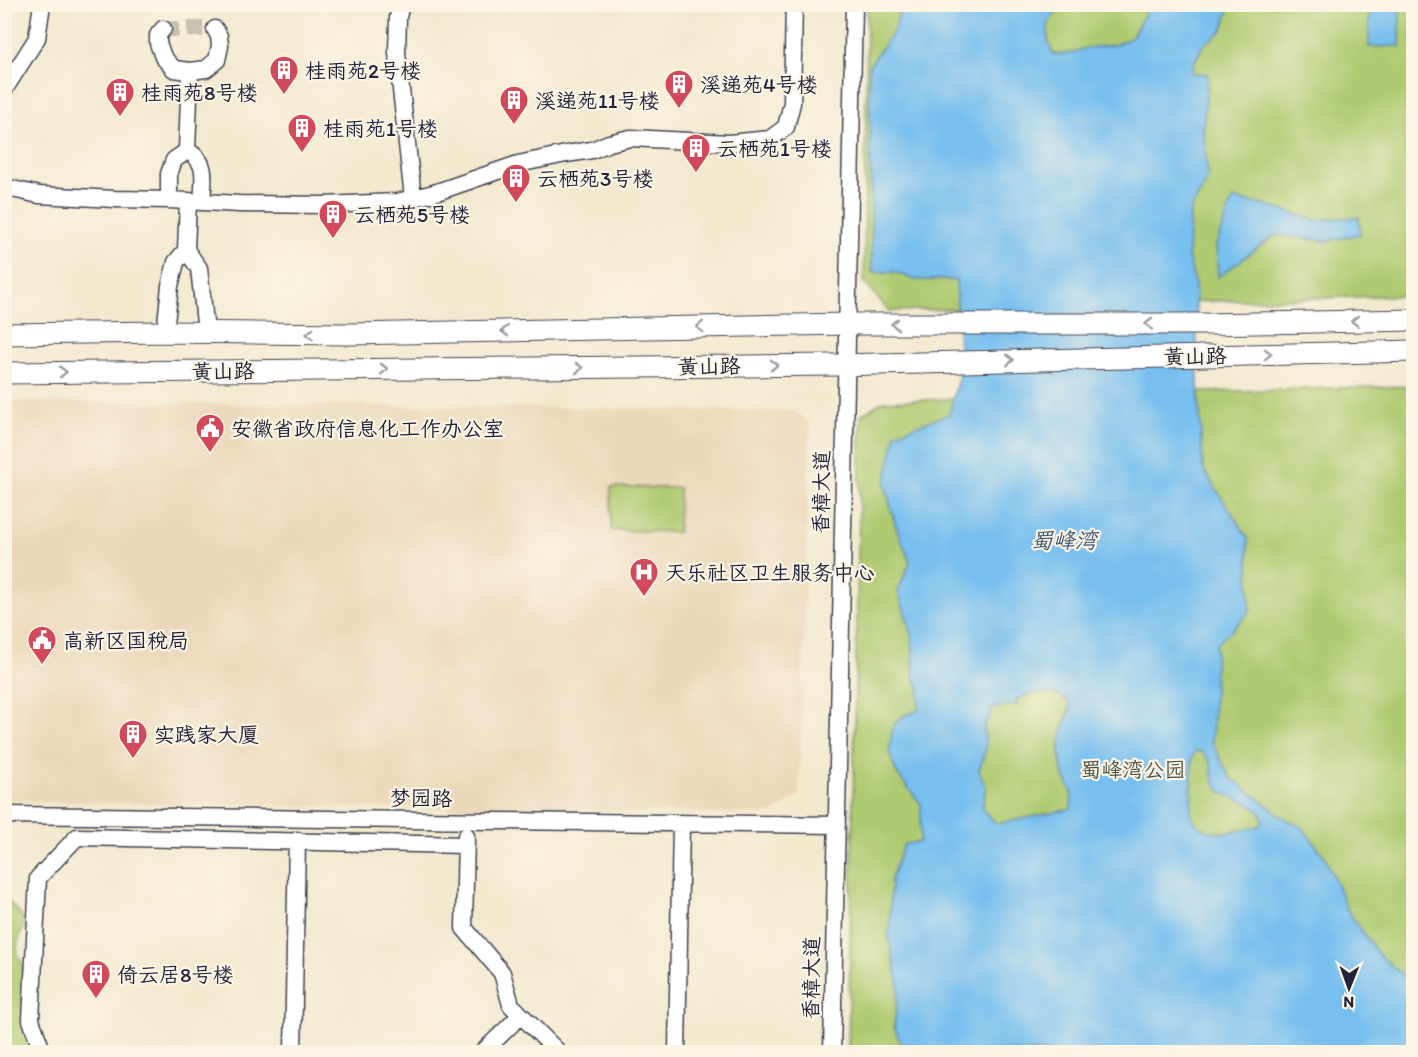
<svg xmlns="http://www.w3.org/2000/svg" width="1418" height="1057" viewBox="0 0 1418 1057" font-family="Itim,'LXGW WenKai TC',sans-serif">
<rect width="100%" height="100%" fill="#fcf5e5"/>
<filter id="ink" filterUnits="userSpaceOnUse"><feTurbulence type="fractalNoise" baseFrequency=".0167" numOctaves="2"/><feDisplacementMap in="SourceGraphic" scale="12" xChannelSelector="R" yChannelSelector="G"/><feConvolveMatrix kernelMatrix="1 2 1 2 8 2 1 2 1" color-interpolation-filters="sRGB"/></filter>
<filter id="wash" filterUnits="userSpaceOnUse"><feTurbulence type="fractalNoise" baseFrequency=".008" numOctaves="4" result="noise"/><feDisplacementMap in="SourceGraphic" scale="24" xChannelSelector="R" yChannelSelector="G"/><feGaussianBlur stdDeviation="1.35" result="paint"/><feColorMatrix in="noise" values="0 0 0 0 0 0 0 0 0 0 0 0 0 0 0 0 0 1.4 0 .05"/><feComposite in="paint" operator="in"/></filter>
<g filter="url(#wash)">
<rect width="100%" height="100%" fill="#f2e9cf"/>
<path fill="#ebd8ba" d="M5 401 795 411 810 424 799 796 772 814 10 801 5 795Z"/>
<path fill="#afcb71" stroke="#687656" stroke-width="1.5" d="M867 5H1413V295L889 311 864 282Z
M1413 386V1052H848L861 415 883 401Z
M611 487 679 488 678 532 611 530Z
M4 898C10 904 20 910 23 919 26 928 18 937 17 946 16 955 24 964 25 973 26 982 22 992 23 1001 24 1018 31 1035 31 1052H5Z"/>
<path fill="#77bfef" stroke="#4c7095" stroke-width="1.5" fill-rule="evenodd" d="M901 5H1060L1048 24V41L1053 54H1067L1087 48 1114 45 1131 38 1150 5H1229L1230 7 1222 31 1203 45 1193 65 1192 73 1208 74 1203 130 1208 179 1190 211 1188 256 1195 284 1198 382 1203 469 1248 538 1250 611 1231 631 1216 644 1212 743 1230 777 1283 817 1302 827 1325 857 1348 911 1378 954 1413 984V1052H1315L1310 1051 1272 1050 1269 1052H905L894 1027 899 986 889 939 891 878 904 844 920 842 921 804 897 774 889 752 893 726 903 716 919 710V684L914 679 912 635 898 591 910 562 895 524 885 484 896 433 949 414 960 371 956 280H915L895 272H872L869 66 895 29ZM1044 693 1059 695 1069 702 1070 709 1064 726 1060 746 1061 764 1064 776 1072 792 1071 809 997 824 982 809 986 787 979 771 986 749 984 726 993 709 1006 705H1017L1015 700 1030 694ZM1196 751 1202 752 1210 761 1213 779 1220 791 1250 805 1260 812 1263 820 1260 826C1238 831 1203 842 1191 815L1192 757Z
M1370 5H1400V46L1369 47Z
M1233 199 1269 206 1315 220 1359 217 1360 234 1328 241 1275 235 1218 277 1216 245Z"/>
</g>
<g filter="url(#ink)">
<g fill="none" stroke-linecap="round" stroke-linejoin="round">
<path stroke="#c8c1b1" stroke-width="16" stroke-dasharray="16 8" stroke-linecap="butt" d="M163 29H215"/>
<g stroke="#414051" stroke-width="19">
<path id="minor" d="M401 4 398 17 397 53 413 198
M163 29 158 35V43L163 57 174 69 190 71 206 69 217 60 220 46 219 36 215 29
M4 90 37 38 42 4
M187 151 190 71
M187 151C209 161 203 182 202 202
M4 187 39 195 115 199 169 200 239 204 324 205 397 202 434 193 518 164 566 154 592 150 609 143 630 138 729 143 770 139 786 127 792 103 794 4
M169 200V174L174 160 187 151
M186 250 199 268 206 332
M165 332 170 286 176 262 186 250 188 201
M4 815 837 825
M466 836 464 928 502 973 511 1005 558 1052
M40 1052V1045L31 1020 38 878 77 837 466 845
M293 1052 297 840
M483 1052 521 1015
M677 1052 681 823
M832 1052 854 4"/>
</g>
<g stroke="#414051" stroke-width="23">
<path id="major" d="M4 334 165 332 349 334 848 324H1208L1414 320
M4 373 837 365 1414 351"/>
</g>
<use href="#minor" stroke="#fff" stroke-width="16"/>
<use href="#major" stroke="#fff" stroke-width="21"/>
</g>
<defs><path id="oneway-chevron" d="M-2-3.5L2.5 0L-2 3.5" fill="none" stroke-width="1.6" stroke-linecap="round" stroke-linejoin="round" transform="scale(1.5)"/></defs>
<g stroke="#9c9ca7">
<use href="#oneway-chevron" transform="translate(1355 321) rotate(179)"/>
<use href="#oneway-chevron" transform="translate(895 324) rotate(180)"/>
<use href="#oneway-chevron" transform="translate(1149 324) rotate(-180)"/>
<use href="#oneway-chevron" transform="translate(700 327) rotate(179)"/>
<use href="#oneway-chevron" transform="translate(505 331) rotate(179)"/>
<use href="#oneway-chevron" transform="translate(310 334) rotate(-179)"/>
<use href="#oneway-chevron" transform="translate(1268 354) rotate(-1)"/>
<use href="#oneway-chevron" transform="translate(1010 360) rotate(-1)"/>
<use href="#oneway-chevron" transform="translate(774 365) rotate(-1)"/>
<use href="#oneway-chevron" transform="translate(579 368) rotate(-1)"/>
<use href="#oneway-chevron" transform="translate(384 369) rotate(-1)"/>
<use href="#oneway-chevron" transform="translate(63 372) rotate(-1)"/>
</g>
</g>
<defs>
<g id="building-pin" transform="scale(1.5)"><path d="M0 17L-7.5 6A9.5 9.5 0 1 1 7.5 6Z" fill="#d1495b" stroke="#fcf5e5"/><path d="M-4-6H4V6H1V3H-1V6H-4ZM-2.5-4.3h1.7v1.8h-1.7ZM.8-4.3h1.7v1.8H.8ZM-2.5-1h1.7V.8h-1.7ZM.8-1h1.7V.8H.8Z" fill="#fff"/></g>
<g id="civic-pin" transform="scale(1.5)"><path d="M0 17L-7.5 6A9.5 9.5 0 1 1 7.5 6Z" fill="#d1495b" stroke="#fcf5e5"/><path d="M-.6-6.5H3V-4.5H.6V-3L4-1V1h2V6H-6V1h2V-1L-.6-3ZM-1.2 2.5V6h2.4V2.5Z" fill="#fff"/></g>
<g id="hospital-pin" transform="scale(1.5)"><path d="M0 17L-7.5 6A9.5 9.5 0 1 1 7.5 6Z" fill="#d1495b" stroke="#fcf5e5"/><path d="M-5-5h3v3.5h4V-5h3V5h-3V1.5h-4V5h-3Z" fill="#fff"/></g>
</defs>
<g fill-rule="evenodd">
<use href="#building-pin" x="284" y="70"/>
<use href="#building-pin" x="679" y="84"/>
<use href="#building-pin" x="120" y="92"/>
<use href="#building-pin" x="514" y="100"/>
<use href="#building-pin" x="302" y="128"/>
<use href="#building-pin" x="696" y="148"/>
<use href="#building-pin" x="516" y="178"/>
<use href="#building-pin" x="333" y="214"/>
<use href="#civic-pin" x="210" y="428"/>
<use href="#hospital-pin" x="644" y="572"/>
<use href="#civic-pin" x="42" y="640"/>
<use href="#building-pin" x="133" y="734"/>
<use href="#building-pin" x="96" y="974"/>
</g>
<g text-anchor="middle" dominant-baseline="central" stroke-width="4.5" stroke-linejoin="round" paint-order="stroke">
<g font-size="21" fill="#22223b" stroke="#fcf5e5" text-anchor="start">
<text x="305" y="70">桂雨苑2号楼</text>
<text x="700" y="84">溪递苑4号楼</text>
<text x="141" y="92">桂雨苑8号楼</text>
<text x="535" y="100">溪递苑11号楼</text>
<text x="323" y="128">桂雨苑1号楼</text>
<text x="717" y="148">云栖苑1号楼</text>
<text x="537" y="178">云栖苑3号楼</text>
<text x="354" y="214">云栖苑5号楼</text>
<text x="231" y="428">安徽省政府信息化工作办公室</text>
<text x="665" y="572">天乐社区卫生服务中心</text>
<text x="63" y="640">高新区国税局</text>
<text x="154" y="734">实践家大厦</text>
<text x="117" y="974">倚云居8号楼</text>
</g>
<g font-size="21" fill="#22223b" stroke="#fcf5e5">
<text transform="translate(1195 356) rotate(-1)">黄山路</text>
<text transform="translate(709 366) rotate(-1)">黄山路</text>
<text transform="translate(223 371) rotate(-1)">黄山路</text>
<text transform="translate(821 492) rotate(-89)">香樟大道</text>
<text transform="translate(421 798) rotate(1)">梦园路</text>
<text transform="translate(811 978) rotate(-89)">香樟大道</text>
</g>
<g font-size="21" fill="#4c554b" stroke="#fcf5e5">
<text x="1133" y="769">蜀峰湾公园</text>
</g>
<g font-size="22" font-style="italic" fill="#40597a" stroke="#fcf5e5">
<text x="1064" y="540">蜀峰湾</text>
</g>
</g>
<rect width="1418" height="1057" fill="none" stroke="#fcf5e5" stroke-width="24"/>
<g transform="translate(1349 988) rotate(181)" stroke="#fcf5e5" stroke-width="4.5" paint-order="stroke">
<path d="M0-4.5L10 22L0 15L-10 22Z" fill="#22223b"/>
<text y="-9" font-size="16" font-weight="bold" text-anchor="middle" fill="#22223b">N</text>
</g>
</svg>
